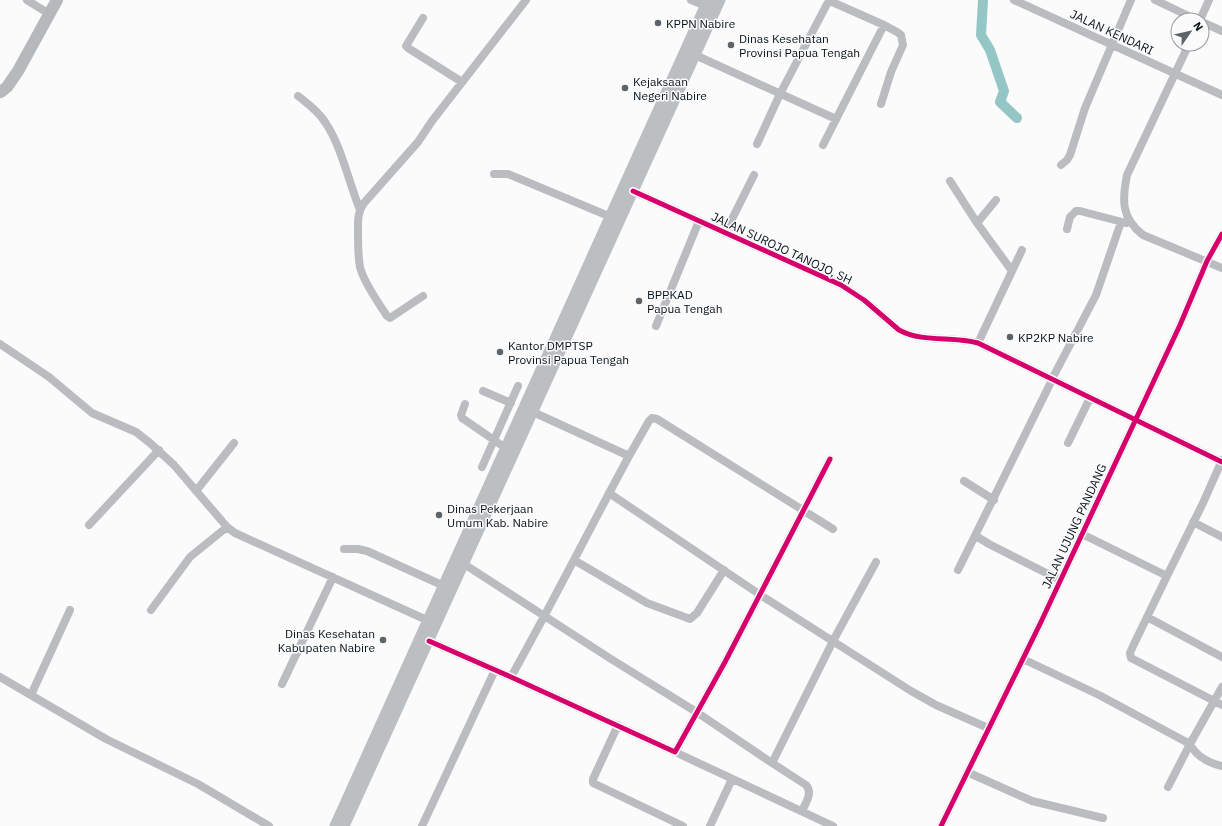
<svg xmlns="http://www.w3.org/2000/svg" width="1222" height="826" viewBox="0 0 1222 826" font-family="'IBM Plex Sans',sans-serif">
<rect width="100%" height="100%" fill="#fbfbfb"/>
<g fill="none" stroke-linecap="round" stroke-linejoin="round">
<path stroke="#95c6c6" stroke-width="10" d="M983 0 981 35 990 50 1004 91 1000 102 1017 118"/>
<path stroke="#babcc0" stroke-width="8" d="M27 0 43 10
M691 0 706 6
M1014 0 1222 95
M1155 0 1197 20
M423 18 406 46 408 48 462 82
M1200 20 1209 0
M1202 22 1222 31
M1189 44 1127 175C1122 200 1121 218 1143 235L1222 268
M695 55 836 119
M298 96C308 104 318 111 325 122 341 145 349 183 360 210
M757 144 780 94 827 4 830 1 884 25 897 32 901 35 903 45 891 72 881 104
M823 145 884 25
M1061 165 1067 160 1070 155 1085 108 1131 0
M494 174H508L611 217
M950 181 977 223 1012 271
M633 191 841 285 864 300 899 330C923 343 952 336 978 343L1222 462
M977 223 996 200
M1067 229 1070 217 1076 211H1080L1126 223
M725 233 754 175
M423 296 390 318 387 316C379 304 363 281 360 267 358 256 358 244 358 233 358 222 357 213 364 203L418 142 432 121 526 0
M656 326 699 221
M978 343 1022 250
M0 344 49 377 92 413 136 432 150 443 174 465 227 527 235 533 429 621
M1052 379 1096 295 1121 222
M483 391 511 403
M465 404 461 415 462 418 510 451
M533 412 629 456 649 421 652 418 657 419 833 529
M1068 443 1090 398
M482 467 518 386
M964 481 994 500
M196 491 234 443
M609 493 759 594 911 691 936 705 988 728
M1193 522 1222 537
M89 525 159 450
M1082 534 1167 576 1134 644 1130 653 1131 658 1222 705
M976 536 989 544 1060 580
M344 549H358L367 551 444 586
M574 560 647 603 690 619 697 613 724 570
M464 564 611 659 698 713 772 763 833 641 876 562
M958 570 1052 380
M1167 576 1203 503 1222 460
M151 610 190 557 227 527
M1147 617 1222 657
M429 641 511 677 675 752 725 662 830 459
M1023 659 1099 695 1190 744C1196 756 1209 763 1222 766
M0 677 106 739 198 784 269 826
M511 677C552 604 589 530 629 456
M282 684 333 577
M31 695 70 610
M618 725 593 779V783L683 826
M675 752 833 826
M772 763 806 785C813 793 806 802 802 811
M967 772 1032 801 1103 818
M1168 787 1190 744 1222 687
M422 826 495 670
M710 826 732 779
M941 826 1040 624 1180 325 1207 261 1222 234"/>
<path stroke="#bbbfc1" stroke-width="11" d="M335 826 708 0
M344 826 720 0"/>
<path stroke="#b5b9bc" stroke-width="12" d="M1 92 7 87 18 71 57 0"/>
<g stroke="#fbfbfb" stroke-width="8">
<path id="cycleway" d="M633 191 841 285 864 300 899 330C923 343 952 336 978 343L1222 462
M429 641 511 677 675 752 725 662 830 459
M941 826 1040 624 1180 325 1207 261 1222 234"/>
</g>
<use href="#cycleway" stroke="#d6006c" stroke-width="5"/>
</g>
<g fill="#5c6469" stroke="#fbfbfb" stroke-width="1.5">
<circle cx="658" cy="23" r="4"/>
<circle cx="731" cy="45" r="4"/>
<circle cx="625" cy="88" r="4"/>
<circle cx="639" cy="301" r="4"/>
<circle cx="1010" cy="337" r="4"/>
<circle cx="500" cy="352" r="4"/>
<circle cx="439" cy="515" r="4"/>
<circle cx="383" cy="640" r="4"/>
</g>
<g text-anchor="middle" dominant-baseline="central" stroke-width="3" stroke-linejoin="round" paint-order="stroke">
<g font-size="12" fill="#07131a" stroke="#fbfbfb" text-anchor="start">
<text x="666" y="23">KPPN Nabire</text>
<text x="739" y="38">Dinas Kesehatan<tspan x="739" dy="14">Provinsi Papua Tengah</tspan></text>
<text x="633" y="81">Kejaksaan<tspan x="633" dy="14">Negeri Nabire</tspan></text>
<text x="647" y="294">BPPKAD<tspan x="647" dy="14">Papua Tengah</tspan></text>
<text x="1018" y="337">KP2KP Nabire</text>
<text x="508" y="345">Kantor DMPTSP<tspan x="508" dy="14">Provinsi Papua Tengah</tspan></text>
<text x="447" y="508">Dinas Pekerjaan<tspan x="447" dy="14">Umum Kab. Nabire</tspan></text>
<text x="375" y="633" text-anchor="end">Dinas Kesehatan<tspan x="375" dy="14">Kabupaten Nabire</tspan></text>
</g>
<g font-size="12" fill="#07131a" stroke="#fbfbfb">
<text transform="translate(1112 32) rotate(25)">JALAN KENDARI</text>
<text transform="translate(782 248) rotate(25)">JALAN SUROJO TANOJO, SH</text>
<text transform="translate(1074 526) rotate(-65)">JALAN UJUNG PANDANG</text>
</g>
</g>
<g transform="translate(1190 32) rotate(56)"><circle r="19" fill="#fbfbfb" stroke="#999ea1"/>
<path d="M0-3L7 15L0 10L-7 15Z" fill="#5c6469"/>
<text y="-6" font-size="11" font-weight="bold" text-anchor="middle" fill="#07131a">N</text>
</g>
</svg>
